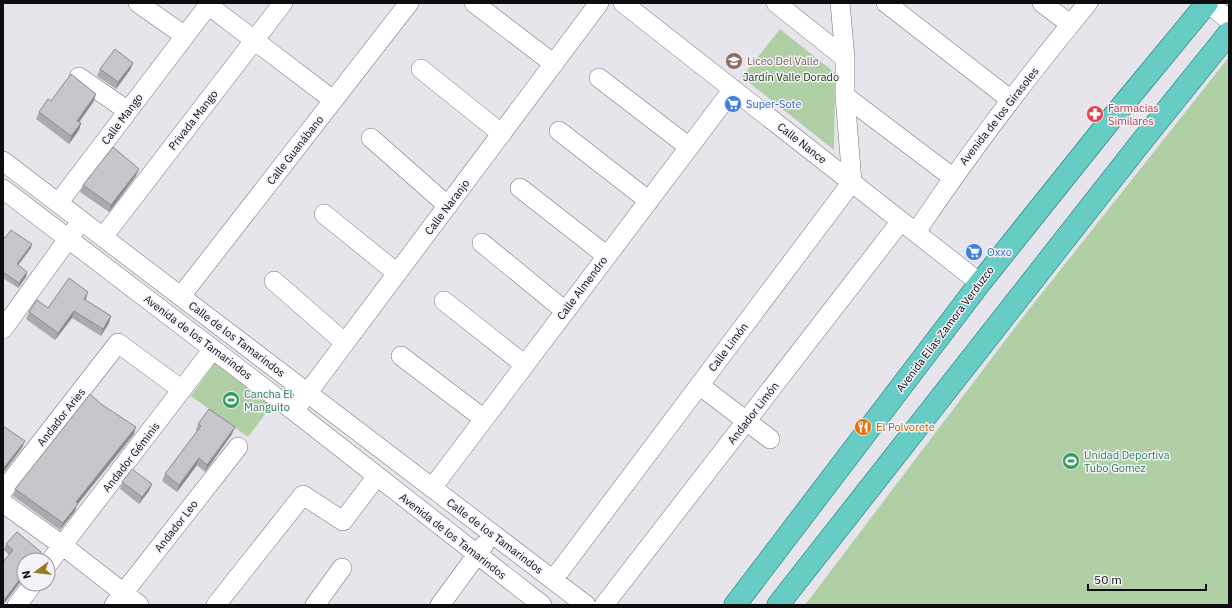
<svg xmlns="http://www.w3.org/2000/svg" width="1232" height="608" viewBox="0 0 1232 608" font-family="'IBM Plex Sans',sans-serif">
<rect width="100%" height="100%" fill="#e7e5eb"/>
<path fill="#b0cfa5" d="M780 29 835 73 834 150 742 77Z
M1229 57V605H805L1023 317Z
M215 363 272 405 248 437 191 396Z"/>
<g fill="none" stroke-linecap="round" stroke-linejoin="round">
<g stroke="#76747a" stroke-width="20">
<path id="minor" d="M138 3 185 36
M474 3 554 64
M623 3 980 283
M776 3 845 58
M886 3 1011 100
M1042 3 1070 24
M1208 3 1229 20
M208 5 333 100
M421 69 502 134
M79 77 128 111
M599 78 689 147
M845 96 952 177
M559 131 649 201
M371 138 448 206
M3 161 586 605
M520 188 607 256
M3 189 294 411 542 605
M59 202 210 3
M324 214 397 273
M916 232C969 153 1027 77 1088 3
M103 237 283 3
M482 243 565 311
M274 281 345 343
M181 296 409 3
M444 301 525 365
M3 329 76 228
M401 356 484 419
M699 385 770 439
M300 403 599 3
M432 488 733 89
M3 491 118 343 182 390
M3 503 62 545 139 605
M48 564 213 349
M553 580 852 182 845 96V58L840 3
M17 605 33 584
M114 605 238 447
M216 605 303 495 343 521 377 476
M315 605 342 568
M440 605 484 545
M604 605 901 221"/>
</g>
<g stroke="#05736b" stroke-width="23">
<path id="major" d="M735 605 980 283 1112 118 1207 3
M778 605 1142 141 1229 33"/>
</g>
<use href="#minor" stroke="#fff" stroke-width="19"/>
<use href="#major" stroke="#66ccc4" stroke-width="22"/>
</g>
<path fill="#acaaaf" d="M133 63 130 70 116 89 97 76 100 69Z
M51 101H94L79 122 81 123 79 130 69 144 36 119 39 112Z
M136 176 109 212 80 192 83 185Z
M3 236 5 238 31 248 18 265 27 272 26 277 18 288 3 278Z
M86 299 85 300 111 316 109 323 101 336 72 318 55 340 26 319 29 312 48 308Z
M198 424 232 434 205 472 197 465 177 492 162 481 165 474 197 432 196 431Z
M134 434 77 505 75 511 60 530 13 496 15 489Z
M122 482 152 484 149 491 139 504 120 489Z
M17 532 24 560V577L3 605V562L9 555 4 550 6 544Z"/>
<path fill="#8c8b8f" d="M133 63 130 70 116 89 118 82Z
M96 94 94 101 75 128 77 121Z
M81 123 79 130 69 144 71 136Z
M139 169 136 176 109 212 111 205Z
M32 244 31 248 15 269 17 264Z
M27 272 26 277 18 288 19 283Z
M88 292 86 299 81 306 84 299Z
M74 311 72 318 55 340 58 333Z
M111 316 109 323 101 336 103 329Z
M136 427 134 434 77 505 75 511 60 530 63 523 76 502Z
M235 427 232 434 205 472 207 465Z
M25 441 22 448 3 473V469Z
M199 458 197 465 177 492 179 485Z
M152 484 149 491 139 504 142 497Z
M24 574V577L3 605 5 599Z"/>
<path fill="#c8c6cc" stroke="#8c8b8f" d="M115 49 133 63 118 82 100 69Z
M71 74 96 94 77 121 81 123 71 136 39 112 48 99 51 101Z
M113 147 139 169 111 205 83 185Z
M11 230 32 244 17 264 27 272 19 283 3 272V236L5 238Z
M69 278 88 292 84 299 111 316 103 329 74 311 58 333 29 312 37 300 48 308Z
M90 394 101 404 136 427 76 502 78 504 63 523 15 489Z
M209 409 235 427 207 465 199 458 179 485 165 474 201 426 198 424Z
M3 426 25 441 3 469Z
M132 469 152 484 142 497 122 482Z
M17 532 41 552 40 560H24V574L5 599 3 598V562L13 550 6 544Z"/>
<defs>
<g id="school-disc" transform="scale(0.9)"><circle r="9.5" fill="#8d6e63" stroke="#f4f2f9"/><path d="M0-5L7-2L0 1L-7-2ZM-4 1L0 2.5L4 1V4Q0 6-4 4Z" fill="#fff"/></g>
<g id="supermarket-disc" transform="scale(0.9)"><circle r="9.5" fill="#3f7fe0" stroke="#f4f2f9"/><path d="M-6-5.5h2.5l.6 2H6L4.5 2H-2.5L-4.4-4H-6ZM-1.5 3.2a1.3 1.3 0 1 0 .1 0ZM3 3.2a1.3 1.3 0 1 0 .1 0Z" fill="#fff"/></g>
<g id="pharmacy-disc" transform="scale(0.9)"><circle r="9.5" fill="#e0444e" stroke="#f4f2f9"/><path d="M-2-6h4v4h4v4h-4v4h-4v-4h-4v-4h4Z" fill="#fff"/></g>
<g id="stadium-disc" transform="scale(0.9)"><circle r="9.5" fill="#2e9e5b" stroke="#f4f2f9"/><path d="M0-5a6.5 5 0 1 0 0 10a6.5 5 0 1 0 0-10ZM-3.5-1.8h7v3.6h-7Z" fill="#fff"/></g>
<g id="restaurant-disc" transform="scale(0.9)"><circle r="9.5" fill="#e8710a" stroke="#f4f2f9"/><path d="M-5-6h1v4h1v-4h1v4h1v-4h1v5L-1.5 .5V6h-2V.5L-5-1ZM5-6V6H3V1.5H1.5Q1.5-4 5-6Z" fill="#fff"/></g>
</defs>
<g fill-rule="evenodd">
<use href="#school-disc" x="734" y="61"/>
<use href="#supermarket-disc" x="733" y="104"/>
<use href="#pharmacy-disc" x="1095" y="114"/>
<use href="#supermarket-disc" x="974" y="252"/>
<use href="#stadium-disc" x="231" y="400"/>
<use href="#restaurant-disc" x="863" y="427"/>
<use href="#stadium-disc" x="1071" y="461"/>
</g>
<g text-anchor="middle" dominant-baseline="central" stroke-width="3" stroke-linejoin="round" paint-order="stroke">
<g font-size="11" fill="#785e54" stroke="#f4f2f9" text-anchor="start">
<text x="747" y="61">Liceo Del Valle</text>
</g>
<g font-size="11" fill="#113800" stroke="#f4f2f9">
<text x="791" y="77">Jardín Valle Dorado</text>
</g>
<g font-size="11" fill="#366cbe" stroke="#f4f2f9" text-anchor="start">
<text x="746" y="104">Super-Sote</text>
<text x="987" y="252">Oxxo</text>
</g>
<g font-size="11" fill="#be3a42" stroke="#f4f2f9" text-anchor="start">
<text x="1108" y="108">Farmacias<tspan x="1108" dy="13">Similares</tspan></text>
</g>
<g font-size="11" fill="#0d0d0f" stroke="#f4f2f9">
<text transform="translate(999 116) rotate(-52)">Avenida de los Girasoles</text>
<text transform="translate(122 119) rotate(-53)">Calle Mango</text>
<text transform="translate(193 120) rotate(-52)">Privada Mango</text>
<text transform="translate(802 143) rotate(38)">Calle Nance</text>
<text transform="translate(295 150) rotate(-52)">Calle Guanábano</text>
<text transform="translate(447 207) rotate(-53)">Calle Naranjo</text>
<text transform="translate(582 288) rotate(-53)">Calle Almendro</text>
<text transform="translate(945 329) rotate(-53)">Avenida Elías Zamora Verduzco</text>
<text transform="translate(198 337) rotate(37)">Avenida de los Tamarindos</text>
<text transform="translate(237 339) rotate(37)">Calle de los Tamarindos</text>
<text transform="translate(728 347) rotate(-53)">Calle Limón</text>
<text transform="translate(753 413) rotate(-52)">Andador Limón</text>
<text transform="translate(61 417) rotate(-52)">Andador Aries</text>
<text transform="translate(131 457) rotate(-52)">Andador Géminis</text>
<text transform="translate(176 526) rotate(-52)">Andador Leo</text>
<text transform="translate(453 536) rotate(38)">Avenida de los Tamarindos</text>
<text transform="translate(495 536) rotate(37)">Calle de los Tamarindos</text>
</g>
<g font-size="11" fill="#27864d" stroke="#f4f2f9" text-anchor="start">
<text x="244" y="394">Cancha El<tspan x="244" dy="13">Manguito</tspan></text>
<text x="1084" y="455">Unidad Deportiva<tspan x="1084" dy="13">Tubo Gomez</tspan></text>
</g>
<g font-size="11" fill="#c56008" stroke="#f4f2f9" text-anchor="start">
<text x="876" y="427">El Polvorete</text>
</g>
</g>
<rect width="1232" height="608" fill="none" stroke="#0d0d0f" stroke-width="8"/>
<g transform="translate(36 572) rotate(255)"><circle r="19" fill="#f4f2f9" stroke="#98969b"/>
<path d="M0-3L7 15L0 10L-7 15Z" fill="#947a21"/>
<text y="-6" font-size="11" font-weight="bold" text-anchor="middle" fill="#0d0d0f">N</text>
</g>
<path d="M1088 584v6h118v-6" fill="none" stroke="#0d0d0f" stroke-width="2"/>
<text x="1094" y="584" font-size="12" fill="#0d0d0f" stroke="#f4f2f9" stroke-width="3" paint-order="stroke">50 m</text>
</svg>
